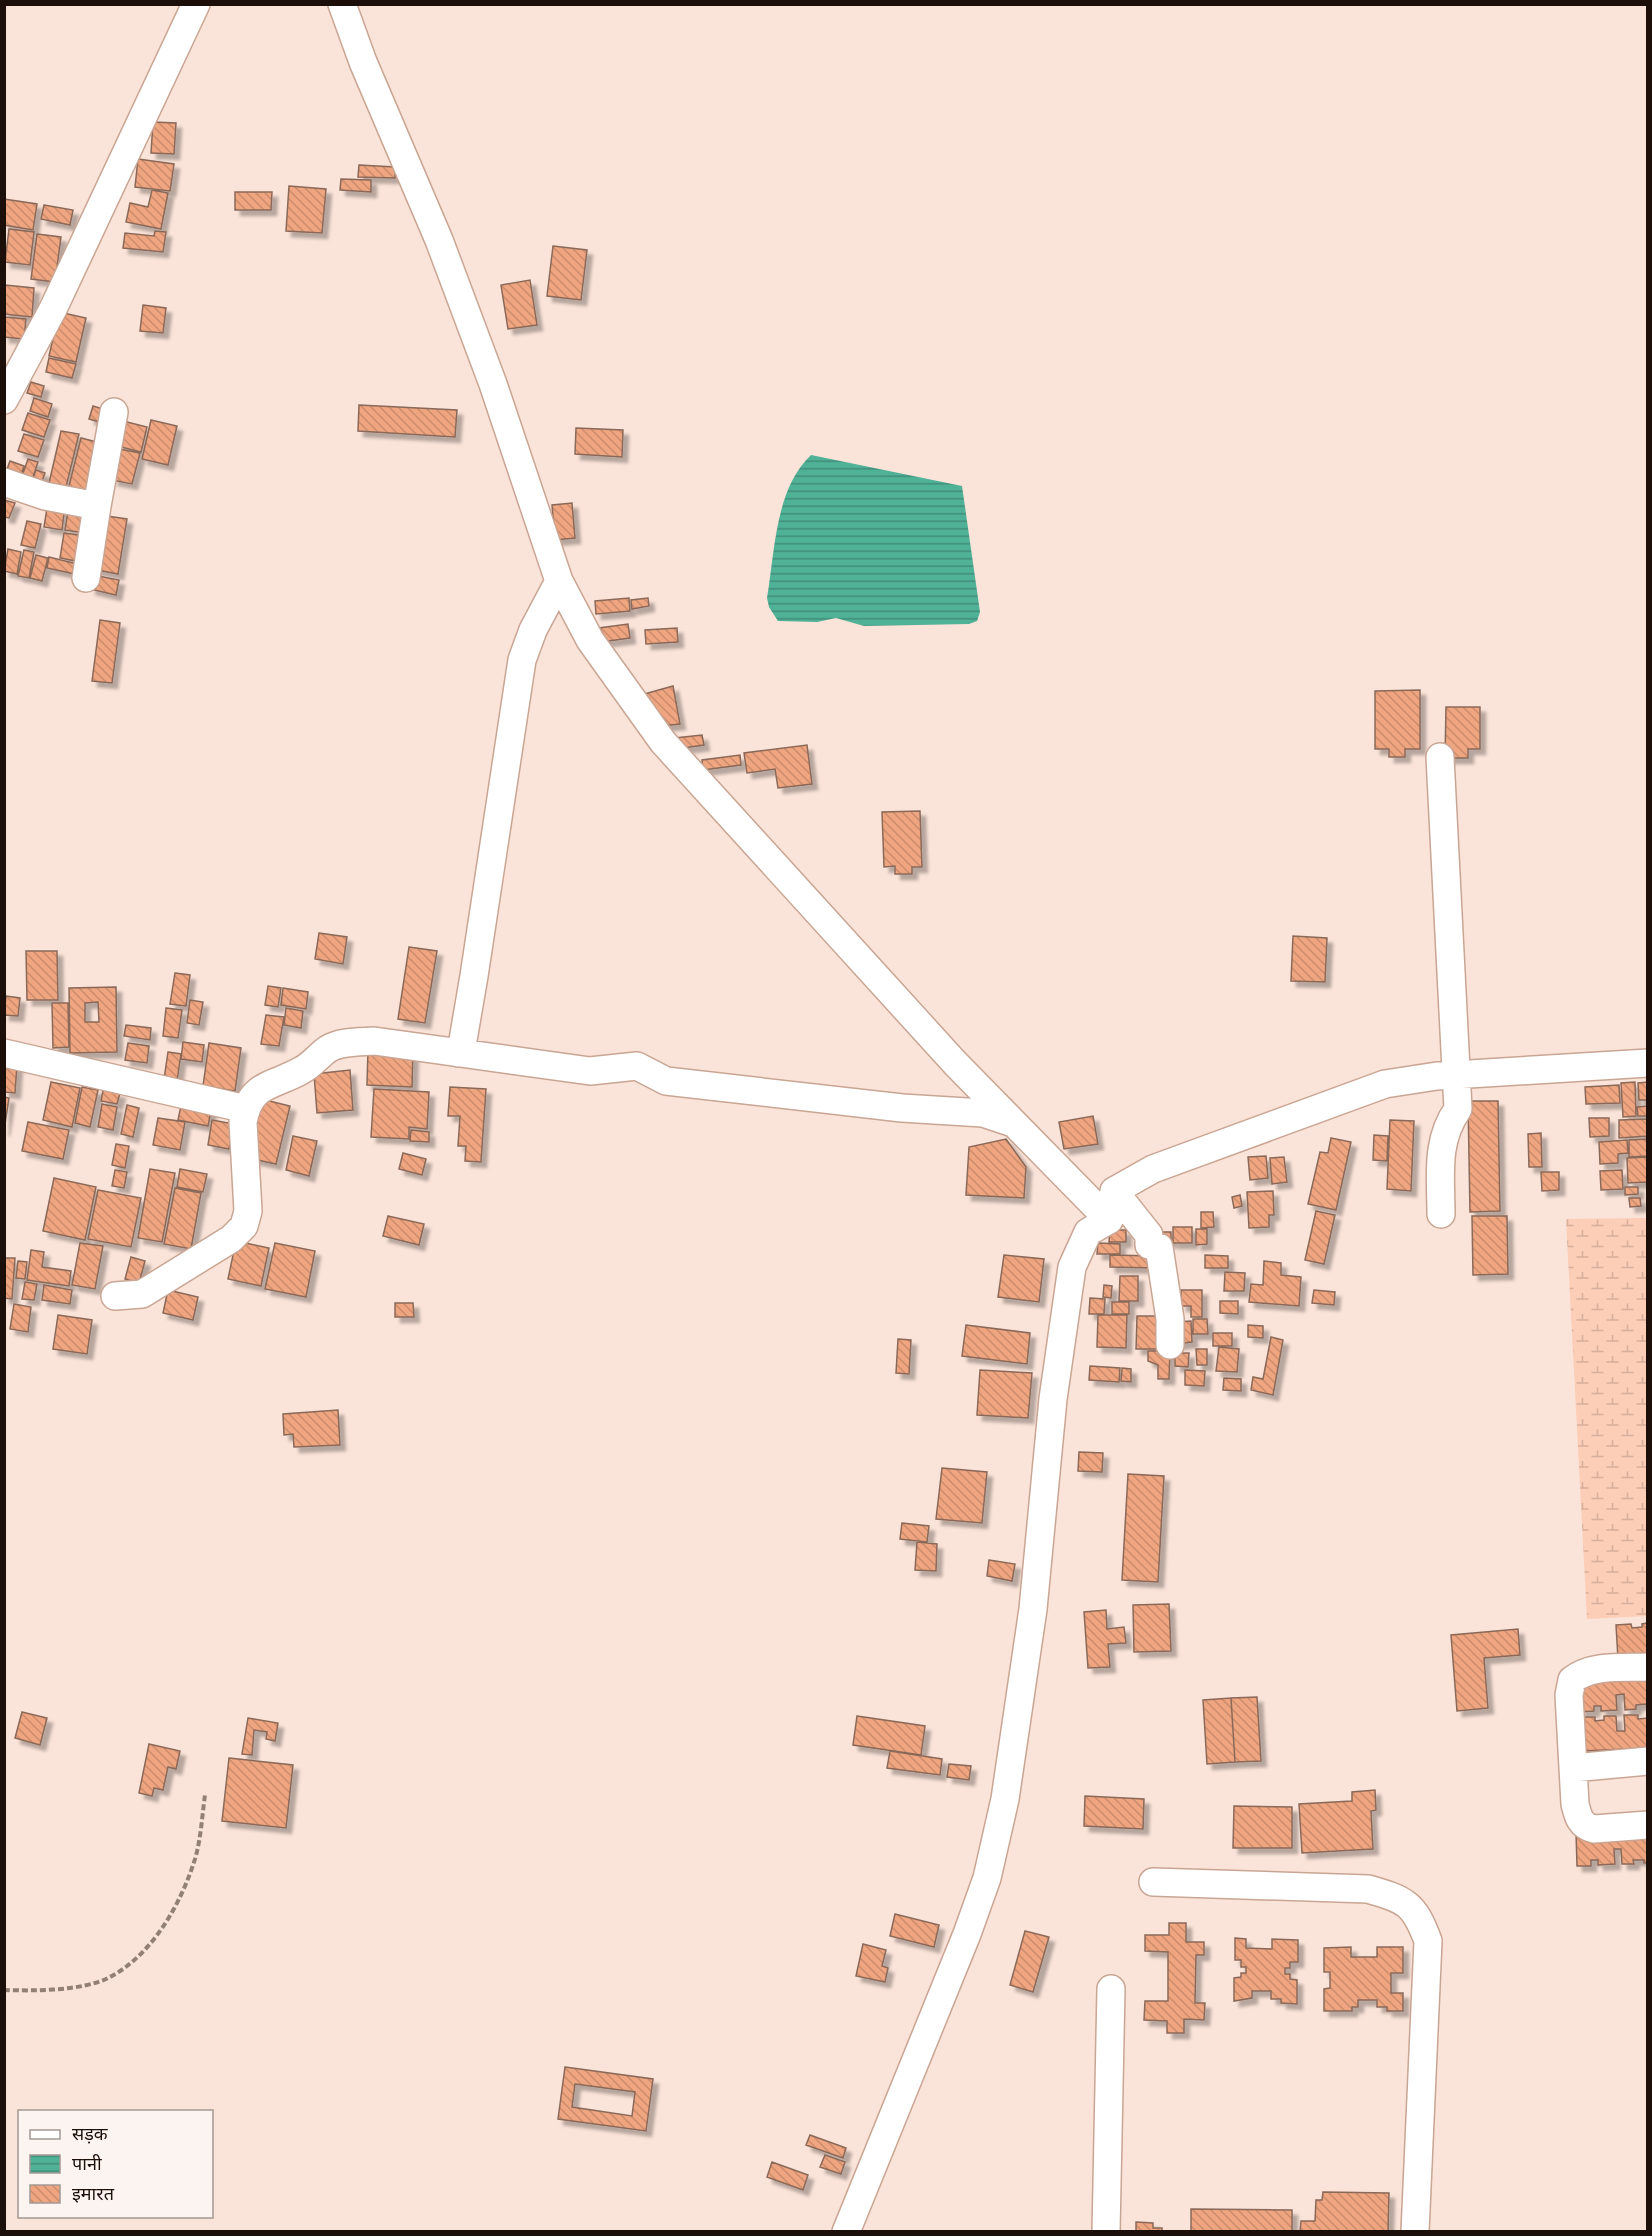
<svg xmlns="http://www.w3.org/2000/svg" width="1652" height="2236" viewBox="0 0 1652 2236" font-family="Cabin,'Noto Sans Devanagari',sans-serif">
<defs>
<pattern id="wetland-marsh" width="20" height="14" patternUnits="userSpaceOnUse" patternTransform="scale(1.5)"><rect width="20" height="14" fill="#fccdb7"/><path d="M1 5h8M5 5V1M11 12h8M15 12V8" fill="none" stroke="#d7af9c"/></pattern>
<pattern id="water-rules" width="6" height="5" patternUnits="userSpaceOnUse" patternTransform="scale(1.5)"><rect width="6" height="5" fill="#4fb196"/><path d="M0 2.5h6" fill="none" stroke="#418e79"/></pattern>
<pattern id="building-back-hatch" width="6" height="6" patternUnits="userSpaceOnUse" patternTransform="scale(1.5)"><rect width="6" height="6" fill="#efa580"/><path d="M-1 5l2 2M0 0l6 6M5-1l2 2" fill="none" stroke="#cc8d6d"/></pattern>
<filter id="shadow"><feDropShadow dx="5.5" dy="5.5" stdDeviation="1.5" flood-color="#0004"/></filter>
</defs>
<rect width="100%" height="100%" fill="#fae3d8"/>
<path fill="url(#wetland-marsh)" d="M1647 1218V1616L1587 1619 1566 1219Z"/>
<path fill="url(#water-rules)" d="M811 455 962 486 980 612 977 621 969 624 864 626 836 618 817 622 778 621 769 607 767 598C775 551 775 489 811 455Z"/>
<path fill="url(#building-back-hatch)" stroke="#8b6959" stroke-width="1.5" fill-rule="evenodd" filter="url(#shadow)" d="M153 122 176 123 174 154 151 153Z
M138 159 174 164 170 191 135 187Z
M359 165 395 167V178L358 177Z
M341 179 371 180V192L340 190Z
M289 186 326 189 322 233 286 231Z
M152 190 168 193 161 229 126 222 130 203 148 207Z
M235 192H272L271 210H235Z
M4 199 37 204 33 230 4 225Z
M44 205 73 210 70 225 41 219Z
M9 229 34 232 30 265 5 262Z
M155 231 166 232 163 252 123 248 125 233 154 236Z
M37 234 61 237 55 282 31 279Z
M553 246 587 250 581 300 547 296Z
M530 280 537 325 508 329 501 285Z
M5 285 34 288 32 317 4 314Z
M143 305 166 308 163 333 140 331Z
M59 312 86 318 76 362 49 356Z
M4 317 26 319 24 339 4 337Z
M49 358 76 364 72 378 46 372Z
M31 382 44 386 41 397 27 393Z
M34 398 52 404 48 417 30 411Z
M359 405 457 410 455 437 358 431Z
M93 406 103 409 99 422 89 419Z
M28 413 50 420 44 437 22 430Z
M151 420 177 426 168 465 142 459Z
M123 421 147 427 141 452 117 446Z
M576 428 623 430 622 457 575 454Z
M61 431 79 434 64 495 47 492Z
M24 434 44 440 38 457 18 451Z
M81 438 101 443 88 499 67 494Z
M119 449 140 453 132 484 112 480Z
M28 459 38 462 30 486 20 482Z
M10 461 24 466 19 482 4 477Z
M36 470 45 473 39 489 30 486Z
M4 500 15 503 9 518 4 517Z
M48 502 65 505 62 530 44 527Z
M572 503 575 538 555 540 552 505Z
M69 504 89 507 85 533 65 530Z
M100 515 127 519 118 574 92 569Z
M27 521 41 524 35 548 21 545Z
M64 533 85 536 81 562 60 558Z
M8 549 21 552 17 574 4 571Z
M24 550 34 552 29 578 18 576Z
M36 555 48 558 42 581 30 578Z
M49 557 77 564 75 574 47 568Z
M93 575 119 580 116 595 90 589Z
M629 598 630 611 596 614 595 601Z
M648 598 649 606 632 609 631 600Z
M100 620 120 623 112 683 92 681Z
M628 624 630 638 601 642 599 628Z
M677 628 678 642 646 644 645 630Z
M673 686 680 724 661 726 641 695Z
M1420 690V749H1405V757H1389V749H1375V691Z
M1446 707H1480V749H1468V758H1445Z
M702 735 704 745 676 749 675 738Z
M807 745 812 784 778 788 775 769 747 773 744 753Z
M740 755 741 765 703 770 702 760Z
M920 811 922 867H912V874H895V866L884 867 882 812Z
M319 933 347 937 343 964 315 959Z
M1293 936 1327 938 1325 982 1291 981Z
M409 947 437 951 425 1023 398 1019Z
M26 951H57L58 1000H27Z
M175 973 190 975 186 1006 170 1004Z
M268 986 281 988 278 1007 265 1005Z
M116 987 117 1052 70 1053 69 988ZM98 1002 99 1022H85V1003Z
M283 988 308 992 306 1009 281 1005Z
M6 996 20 998 18 1016 4 1015Z
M190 1000 203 1002 199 1025 187 1023Z
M52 1003H68L69 1047 53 1048Z
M166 1008 182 1010 178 1038 163 1036Z
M286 1008 303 1011 301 1028 284 1025Z
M266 1015 284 1017 279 1046 261 1044Z
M126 1025 151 1028 150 1040 124 1036Z
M183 1042 204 1045 202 1062 181 1059Z
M128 1043 149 1046 147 1063 125 1060Z
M209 1043 241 1048 235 1091 203 1086Z
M368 1049 413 1050 412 1087 367 1085Z
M168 1052 181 1054 177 1081 164 1079Z
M4 1064 17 1065 15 1093 4 1092Z
M350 1070 353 1110 317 1113 314 1074Z
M51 1082 80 1088 72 1127 43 1120Z
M1635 1082 1636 1116 1623 1117 1621 1083Z
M1648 1082V1100H1639L1638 1083Z
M1619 1085 1620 1103 1586 1104 1585 1087Z
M82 1087 98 1090 90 1127 75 1123Z
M450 1087 486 1089 481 1162 465 1161 466 1146H458L460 1116H448Z
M374 1089 429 1092 427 1129 409 1127V1139L371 1137Z
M103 1090 120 1093 117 1104 101 1101Z
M4 1097 9 1098 4 1131Z
M261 1099 290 1106 276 1164 248 1158Z
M182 1101 212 1106 208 1126 178 1120Z
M1468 1101H1498L1500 1211 1470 1212Z
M102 1104 117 1107 113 1130 98 1127Z
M127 1105 139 1108 133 1137 121 1134Z
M1648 1106V1116H1638L1637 1107Z
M1093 1116 1098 1144 1064 1149 1059 1122Z
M158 1118 185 1122 180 1150 153 1145Z
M1589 1118H1609V1136L1590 1137Z
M1648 1119V1136L1619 1138V1120Z
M212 1120 234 1124 229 1149 208 1145Z
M1390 1120 1414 1121 1411 1191 1387 1189Z
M28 1122 69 1130 63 1159 22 1151Z
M411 1130 429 1132V1142L410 1141Z
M1541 1133 1542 1167H1529L1528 1134Z
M1374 1135 1388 1136 1387 1161 1373 1160Z
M293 1136 317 1141 309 1176 286 1170Z
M1331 1138 1351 1142 1336 1210 1308 1204 1320 1152 1328 1153Z
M1006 1139 1026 1167 1024 1198 966 1195 969 1147Z
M1648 1139V1156L1629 1157V1140Z
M1627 1140 1628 1153 1618 1154V1163L1600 1164 1599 1142Z
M116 1144 129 1146 125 1168 112 1165Z
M403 1153 426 1159 422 1175 399 1169Z
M1266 1156 1268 1178 1250 1180 1248 1157Z
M1284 1157 1287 1182 1272 1184 1270 1158Z
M1648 1157V1182L1628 1183 1627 1158Z
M150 1169 175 1173 162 1242 138 1238Z
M180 1169 207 1174 203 1192 177 1187Z
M115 1170 127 1172 124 1188 112 1186Z
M1622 1170 1623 1189 1601 1190 1600 1171Z
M1541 1172H1559V1190L1542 1191Z
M54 1178 96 1187 85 1240 43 1231Z
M1625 1187H1638V1194L1625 1195Z
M175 1188 201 1193 191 1249 164 1244Z
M98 1190 141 1198 131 1247 88 1239Z
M1273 1191 1274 1215H1269V1227L1249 1228 1247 1192Z
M1240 1195 1242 1206 1234 1208 1232 1197Z
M1629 1198H1640L1641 1206 1630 1207Z
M1316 1211 1335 1215 1324 1264 1305 1260Z
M1201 1212H1213L1214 1227 1201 1228Z
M388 1216 424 1224 419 1245 383 1236Z
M1472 1216H1507L1508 1274 1473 1275Z
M1173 1227H1192V1243H1173Z
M1196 1229H1207V1244L1196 1245Z
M1110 1230H1126V1242H1109Z
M1153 1232H1171V1243Z
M236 1241 269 1248 261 1286 228 1279Z
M80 1243 103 1246 95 1289 72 1285Z
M275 1243 315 1251 306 1297 265 1289Z
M1098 1243 1120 1244V1254H1097Z
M31 1250 44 1252 42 1267 71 1271 69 1286 27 1280Z
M1004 1255 1044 1259 1039 1302 998 1297Z
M1110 1255 1155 1256V1268L1110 1267Z
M1205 1255 1228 1256V1268H1205Z
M131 1257 145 1261 139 1283 125 1279Z
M4 1258H15L12 1299 4 1298Z
M18 1261 27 1262 25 1279 16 1278Z
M1264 1261 1281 1263V1275L1301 1277 1299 1306 1249 1302 1251 1284 1263 1285Z
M1225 1272 1245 1273 1244 1291H1224Z
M1120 1276H1138V1301H1119Z
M25 1282 37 1284 34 1300 22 1299Z
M44 1285 72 1290 70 1304 42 1300Z
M1104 1285 1112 1286 1111 1298 1103 1297Z
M168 1290 198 1297 193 1320 163 1313Z
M1181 1290H1202V1317H1191V1306H1181Z
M1314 1290 1335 1292 1334 1305 1312 1303Z
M1090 1298 1105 1299 1104 1314H1089Z
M1220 1301H1238V1314L1220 1313Z
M1112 1302H1129V1314H1112Z
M395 1303H413L414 1317H395Z
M14 1304 31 1307 28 1332 10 1329Z
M58 1315 92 1320 87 1354 53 1349Z
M1098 1315H1127L1126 1348 1097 1347Z
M1137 1316H1166V1349H1136Z
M1193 1319H1207L1208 1334H1193Z
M1191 1321 1192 1342 1176 1344 1174 1322Z
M966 1325 1030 1333 1027 1364 962 1356Z
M1248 1325 1263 1326V1338L1248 1337Z
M1213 1333H1232V1346H1213Z
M1271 1337 1283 1340 1273 1395 1251 1390 1253 1377 1263 1379Z
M898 1339 911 1340 909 1374 896 1373Z
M1219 1347 1239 1349 1237 1372 1216 1371Z
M1196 1349H1207V1365H1197Z
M1148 1351H1170L1169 1379H1158V1365L1148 1361Z
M1175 1353H1189L1188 1367 1175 1366Z
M1090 1366 1120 1368 1119 1382 1089 1380Z
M1122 1368 1131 1369V1382L1121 1381Z
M980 1370 1032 1373 1028 1418 977 1415Z
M1185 1370 1205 1371 1204 1386 1185 1385Z
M1224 1378 1241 1379V1391L1223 1390Z
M338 1410 340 1445 294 1447 293 1434 284 1435 283 1414Z
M1079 1452 1103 1453 1102 1472 1078 1471Z
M942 1468 987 1472 982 1523 936 1519Z
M1128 1474 1164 1476 1158 1582 1122 1580Z
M902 1523 929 1526 927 1542 900 1539Z
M917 1542 937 1544 936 1571 915 1570Z
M989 1560 1015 1564 1012 1581 987 1576Z
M1169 1604 1171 1651 1134 1652 1133 1605Z
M1106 1610 1107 1629 1124 1627 1126 1643 1108 1644 1110 1667 1088 1668 1084 1612Z
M1648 1623V1658L1618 1659 1616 1625 1631 1624 1632 1628 1642 1627V1624Z
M1518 1629 1520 1655 1484 1658 1488 1708 1457 1711 1451 1635Z
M1648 1674V1708L1646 1704 1636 1705V1709L1625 1710 1624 1694 1616 1695 1617 1710 1601 1711V1706H1594V1711L1580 1712 1578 1678Z
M1257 1697 1261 1761 1235 1762 1231 1698Z
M1231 1698 1235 1762 1207 1764 1203 1700Z
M22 1712 47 1718 40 1745 15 1738Z
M1624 1715H1638V1719L1648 1718V1748L1583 1751 1581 1717H1595V1721L1604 1720V1716H1616L1617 1731H1625Z
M857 1716 925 1726 921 1755 853 1745Z
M248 1718 278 1723 275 1741 266 1739 267 1732 254 1730 252 1755 242 1754Z
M149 1744 180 1751 176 1769 168 1767 163 1790 154 1788 152 1796 139 1793Z
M890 1751 942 1759 940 1775 887 1768Z
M229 1758 293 1765 286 1828 222 1821Z
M949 1764 971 1766 969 1780 947 1777Z
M1375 1790 1376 1810 1371 1811 1373 1849 1302 1853 1299 1804 1352 1801V1792Z
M1085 1796 1144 1799 1143 1829 1084 1826Z
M1234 1806 1292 1807V1848H1233Z
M1648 1829V1863H1644V1860H1633L1634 1864H1622L1621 1849H1614L1615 1864 1598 1865V1860H1591V1866H1577L1576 1832Z
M895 1914 939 1925 934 1947 890 1936Z
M1169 1923H1186V1942H1204V1955H1196L1195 2003H1205L1204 2020 1184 2019V2033H1167V2021L1144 2020 1145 2001H1168V1952L1145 1951V1935H1169Z
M1025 1931 1049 1937 1033 1992 1010 1985Z
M1235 1938 1246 1939V1948L1272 1949V1939L1298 1940V1962H1290V1968H1285V1974H1290V1979L1297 1980V2004L1281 2003V1999H1271V1991H1252V1998L1234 2001V1978L1241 1977V1973H1246V1967H1241V1960H1235Z
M863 1944 886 1950 882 1966 888 1968 885 1982 856 1976Z
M1351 1947V1957H1377V1947H1403V1973H1391V1993H1403V2011H1387V2007H1377V2000H1358V2007H1352V2011H1324V1989L1330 1988V1972H1324V1948Z
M565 2067 653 2079 646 2131 558 2119ZM575 2084 635 2092 632 2116 572 2107Z
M810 2135 846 2148 843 2158 806 2145Z
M825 2155 845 2162 841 2174 820 2167Z
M772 2162 808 2175 803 2190 767 2177Z
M1323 2192 1389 2193 1388 2232H1300L1301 2221H1315L1316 2200H1322Z
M1191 2209 1292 2210V2232H1191Z
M1136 2222 1153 2223V2228H1162V2232H1136Z"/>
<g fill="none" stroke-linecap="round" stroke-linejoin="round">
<g stroke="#c9a593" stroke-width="30">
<path id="minor" d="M342 4 363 62 439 240 493 384 559 581 590 640 663 742 955 1063 1109 1220
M4 400 53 309 196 4
M4 482 45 496 97 506 114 412
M86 578 97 506
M1440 757 1458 1109C1435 1141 1441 1177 1441 1214
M4 1053 246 1109
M458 1053 463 1040 474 976 522 660 533 630 559 581
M1114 1191 1149 1235V1245L1159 1247 1170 1319V1345
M115 1296 142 1294 231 1239 244 1226 248 1211 243 1122C250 1082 273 1087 302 1070 312 1065 319 1055 328 1049 340 1041 360 1042 374 1041L590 1071 637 1066 666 1081 902 1108 983 1113 1013 1123
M1648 1667C1623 1668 1592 1664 1572 1680L1569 1695 1575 1804C1578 1816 1580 1826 1594 1829L1648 1825
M1573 1768 1648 1761
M1153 1882 1368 1889C1406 1900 1414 1903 1428 1941L1415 2232
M846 2232 967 1934 987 1878 1005 1799 1033 1609 1053 1399 1072 1267 1088 1232 1109 1220 1114 1191 1153 1169 1385 1084 1437 1076 1648 1063
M1106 2232 1111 1989"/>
</g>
<path stroke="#928077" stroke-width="4" stroke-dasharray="6 3" stroke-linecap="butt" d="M4 1990C34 1991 82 1991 108 1978 152 1956 181 1904 195 1859 201 1839 202 1816 205 1795"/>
<use href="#minor" stroke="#fff" stroke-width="27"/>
</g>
<rect width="1652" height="2236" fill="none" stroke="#1c0f09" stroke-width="12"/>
<rect x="18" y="2110" width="195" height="108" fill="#fcf4f0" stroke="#a29894" stroke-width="1.5"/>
<rect x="30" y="2130" width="30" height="9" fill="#ffffff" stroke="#a29894" stroke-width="1.5"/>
<text x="72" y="2140" font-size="18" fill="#1c0f09">सड़क</text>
<rect x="30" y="2155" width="30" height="18" fill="url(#water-rules)" stroke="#a29894" stroke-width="1.5"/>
<text x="72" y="2170" font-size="18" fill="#1c0f09">पानी</text>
<rect x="30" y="2185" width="30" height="18" fill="url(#building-back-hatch)" stroke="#a29894" stroke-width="1.5"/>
<text x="72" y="2200" font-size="18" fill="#1c0f09">इमारत</text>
</svg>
